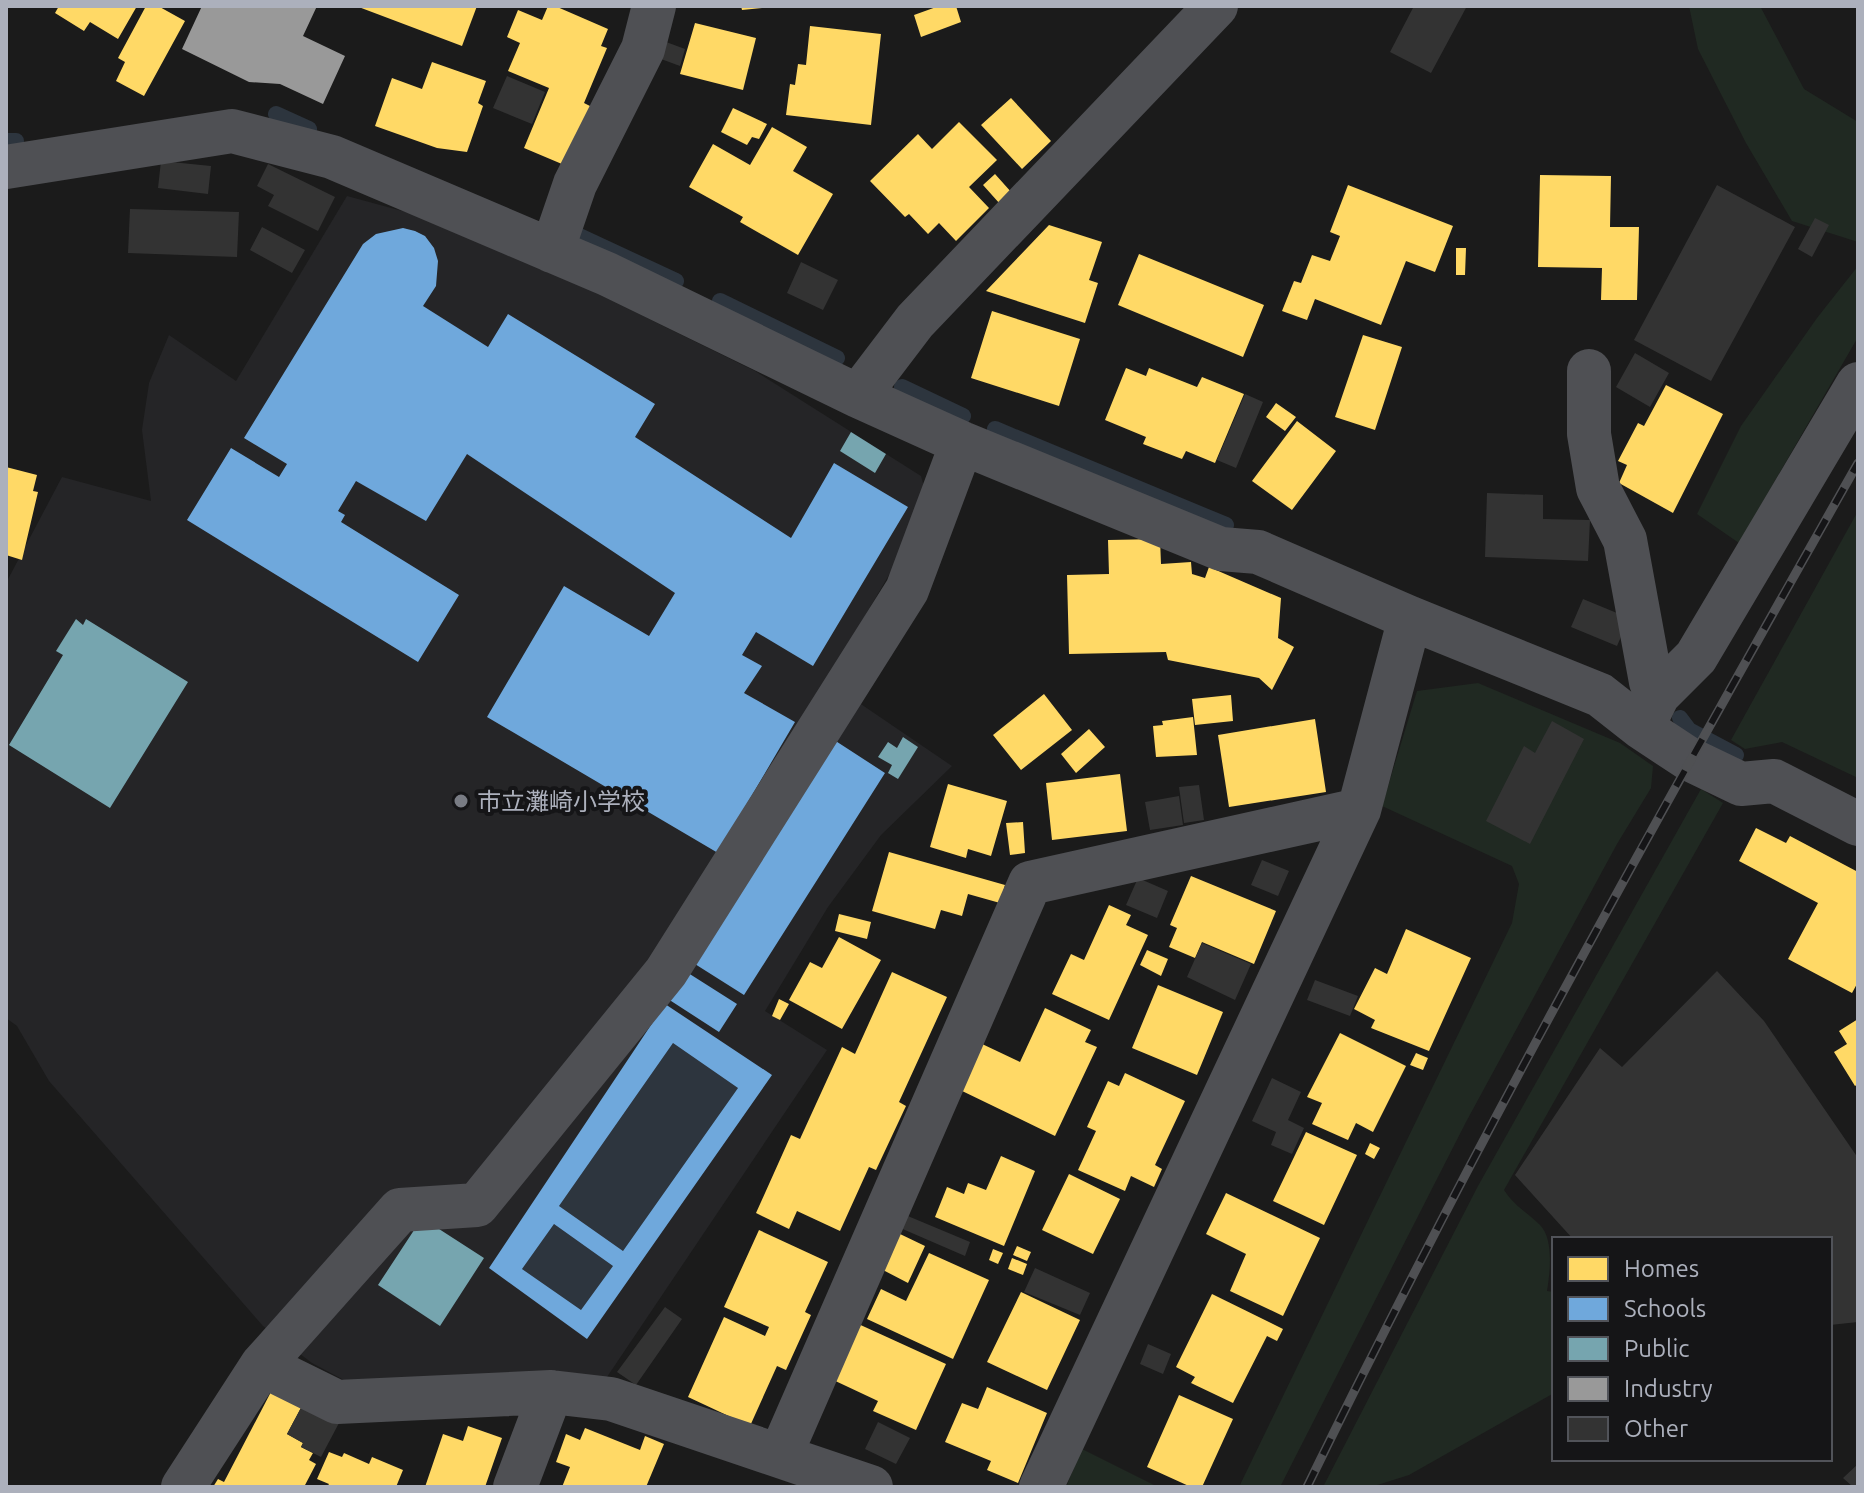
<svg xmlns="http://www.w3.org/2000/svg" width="1864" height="1493" viewBox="0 0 1864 1493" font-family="Ubuntu,'Noto Sans JP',sans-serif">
<rect width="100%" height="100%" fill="#1b1b1b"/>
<path fill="#252527" d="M347 196 417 215 521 256 755 371 921 476 927 497 914 532 827 681 952 766 881 835 828 907 765 1011 827 1050 607 1377 357 1387 312 1363 263 1326 49 1081 17 1026 6 1018V583L62 477 151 501 142 430 149 383 169 335 236 381Z"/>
<path fill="#202922" d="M1689 6H1760L1804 89 1858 122V242L1792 221 1746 143 1698 49Z
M1858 266V337L1739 543 1697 514 1741 426 1817 318Z
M1858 511V778L1782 742 1745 749 1731 740Z
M1478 683 1620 743 1653 766 1651 788 1617 844 1466 1122 1280 1487H1239L1512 923 1519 884 1512 866 1382 806 1417 691Z
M1701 789 1723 803 1504 1190C1515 1207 1526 1211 1540 1225 1554 1239 1550 1273 1547 1291L1554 1292V1393L1409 1475 1371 1487H1323L1478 1186Z
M1082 1449 1158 1487H1066Z"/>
<path fill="#2d353e" d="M673 1043 738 1088 623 1251 559 1206Z
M554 1224 613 1266 581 1310 522 1269Z"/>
<path fill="#ffd966" d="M59 6H137L118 39 90 22 84 31 55 13Z
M146 6H158L185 21 144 96 116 81 125 62 118 58Z
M356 6H477L462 46Z
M548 6H555L608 29 601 46 607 48 584 103 594 108 569 167 524 148 549 88 508 71 520 43 507 37 518 10 542 20Z
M741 6H762V8L742 10Z
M939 6H956L961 22 921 37 914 15Z
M695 23 756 38 743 90 680 74Z
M810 26 881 34 871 125 786 115 790 84 795 85 798 64 806 65Z
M432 62 486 81 478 103 483 106 467 152 437 148 375 126 392 78 422 89Z
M1011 98 1051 141 1022 169 981 125Z
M733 108 767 124 759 139 752 137 747 145 721 132Z
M959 122 997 160 969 187 989 208 956 241 939 223 928 234 909 214 905 217 870 181 918 134 932 149Z
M772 127 807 147 793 171 833 194 798 255 740 222 743 217 689 187 713 144 750 165Z
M995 174 1012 193 1000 204 983 185Z
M1540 175 1611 176 1610 227H1639L1637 300H1601L1602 268 1538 267Z
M1348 185 1453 226 1435 272 1406 261 1381 325 1315 299 1307 320 1282 311 1294 281 1301 283 1312 255 1330 261 1340 236 1330 232Z
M1049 225 1102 242 1089 280 1098 283 1085 323 986 291Z
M1456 248H1466L1465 275H1456Z
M1139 254 1264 305 1243 357 1118 305Z
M992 311 1080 339 1059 406 971 378Z
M1363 335 1402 347 1375 430 1335 417Z
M1126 368 1146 376 1149 368 1197 387 1202 377 1244 394 1215 463 1186 451 1182 459 1143 444 1146 437 1105 420Z
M1666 385 1723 414 1673 513 1619 483 1627 465 1618 461 1638 423 1644 426Z
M1276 403 1296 417 1285 431 1266 417Z
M1297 421 1336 451 1292 510 1252 481Z
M6 467 37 475 33 491 38 492 22 560 6 555Z
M1160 539 1161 564 1191 562 1192 574 1205 578 1209 567 1281 598 1278 638 1294 647 1272 690 1259 678 1168 660 1166 652 1069 654 1067 575 1109 574 1108 540Z
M1044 694 1072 730 1021 770 993 735Z
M1231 695 1233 721 1195 725 1192 699Z
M1193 717 1197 755 1156 757 1153 726 1163 725 1162 721Z
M1315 719 1326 792 1229 807 1218 735Z
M1089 729 1105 747 1076 773 1061 754Z
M1120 774 1127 831 1052 840 1046 783Z
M948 784 1007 801 991 856 968 849 966 858 930 847Z
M1023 822 1025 853 1010 855 1006 823Z
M1756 828 1786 843 1790 836 1858 872V982L1852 993 1788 959 1818 903 1739 861Z
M889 852 1005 885 1000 903 968 894 962 916 941 910 935 929 872 911Z
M1191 876 1276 911 1254 964 1202 942 1195 958 1169 947 1177 928 1170 925Z
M1109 905 1131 915 1126 925 1148 935 1109 1020 1052 994 1071 954 1084 960Z
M839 914 871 922 867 939 835 931Z
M1406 929 1471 958 1429 1051 1371 1028 1375 1020 1354 1009 1375 968 1387 974Z
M839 937 881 960 842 1029 789 1000 810 962 822 968Z
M1147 950 1168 959 1161 976 1140 965Z
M892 972 947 997 899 1102 906 1106 876 1170 869 1167 840 1231 797 1211 789 1229 756 1213 791 1135 800 1139 842 1047 855 1054Z
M1158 985 1223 1012 1197 1075 1132 1048Z
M779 999 789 1004 780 1020 772 1016Z
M1045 1008 1091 1030 1085 1042 1097 1047 1055 1136 958 1089 980 1043 1020 1062Z
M1858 1019V1084L1855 1086 1834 1052 1847 1044 1839 1031Z
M1340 1033 1406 1066 1373 1132 1356 1123 1348 1140 1312 1124 1322 1103 1307 1097Z
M1416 1053 1428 1058 1423 1070 1410 1065Z
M1125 1073 1185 1101 1155 1165 1162 1169 1154 1187 1131 1176 1125 1191 1078 1170 1096 1131 1087 1127 1108 1081 1119 1086Z
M1306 1132 1357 1155 1324 1225 1273 1201Z
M1370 1143 1380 1148 1374 1159 1365 1154Z
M1001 1156 1035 1171 1004 1246 935 1217 947 1187 964 1194 968 1183 986 1190Z
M1069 1174 1120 1199 1093 1254 1042 1230Z
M1226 1193 1320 1238 1283 1316 1230 1291 1246 1254 1206 1234Z
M759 1230 828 1262 805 1312 811 1315 786 1370 777 1366 750 1426 688 1397 724 1317 765 1336 769 1327 724 1307Z
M900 1234 925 1246 908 1283 883 1270Z
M1017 1246 1031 1252 1027 1261 1013 1255Z
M993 1249 1003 1253 998 1264 989 1260Z
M929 1253 989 1280 953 1359 867 1319 881 1289 906 1301Z
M1012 1258 1027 1264 1023 1275 1008 1269Z
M1021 1292 1080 1320 1047 1390 987 1362Z
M1212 1294 1283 1329 1277 1341 1267 1336 1233 1403 1191 1383 1195 1377 1176 1367Z
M854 1322 946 1364 916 1430 873 1411 878 1401 829 1378Z
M987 1387 1047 1413 1018 1483 987 1470 991 1461 945 1442 962 1403 978 1409Z
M273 1388 303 1404 287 1434 303 1443 301 1447 313 1453 309 1460 316 1464 304 1487H213L218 1479 224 1482Z
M1179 1395 1233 1419 1202 1487H1191L1147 1467Z
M468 1426 502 1438 485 1487H425L443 1434 463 1441Z
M585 1428 640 1450 645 1436 664 1444 646 1487H562L570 1467 556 1462 566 1434 580 1440Z
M329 1452 342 1457 344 1453 369 1464 372 1457 403 1470 396 1487H327L329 1484 317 1479Z"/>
<path fill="#6fa8dc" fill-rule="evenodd" d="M403 228 415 231 425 236 434 248 438 261 436 286 423 306 488 347 508 314 655 404 635 437 791 538 834 463 908 507 813 666 756 632 742 655 762 666 744 693 795 722 718 853 487 717 564 586 649 636 675 593 467 454 426 521 356 481 338 511 345 515 341 522 459 595 418 662 187 520 231 448 279 477 287 464 244 438 363 244 376 234Z
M828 736 885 773 744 995 687 959Z
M685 971 737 1004 719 1032 668 999Z
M665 1004 772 1075 587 1339 489 1268ZM673 1043 738 1088 623 1251 559 1206ZM554 1224 613 1266 581 1310 522 1269Z"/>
<path fill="#76a5af" d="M851 432 886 454 875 473 840 451Z
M76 619 83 625 86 619 188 682 110 808 9 745 63 655 56 651Z
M903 737 918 747 898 779 888 773 892 765 878 757 888 742 897 748Z
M422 1218 484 1258 440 1326 378 1285Z"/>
<path fill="#999" d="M202 6H317L303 36 345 56 323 104 280 84 249 82 182 49Z"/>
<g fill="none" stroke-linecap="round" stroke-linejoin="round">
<path stroke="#2d353e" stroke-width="16" d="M276 114 309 129
M6 141H16
M575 234 676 281
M720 301 837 358
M902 387 963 416
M995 429 1226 525
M1680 718 1689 730 1736 755"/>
</g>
<path fill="#333" d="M1414 6H1467L1431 73 1390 52Z
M658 39 685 49 680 66 653 56Z
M507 76 545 92 532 124 493 108Z
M161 161 211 166 208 194 158 188Z
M268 164 335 197 318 231 268 206 274 195 257 186Z
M1717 185 1795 227 1711 381 1634 340Z
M130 209 239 212 237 257 128 253Z
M1815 218 1829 225 1812 257 1798 249Z
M262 227 305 250 292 273 250 250Z
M801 262 838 280 823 310 787 293Z
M1635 353 1669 373 1650 407 1616 387Z
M1245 394 1263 402 1236 468 1217 460Z
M1487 493 1543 495V519L1590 520 1588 561 1485 557Z
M1583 599 1629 618 1617 646 1571 627Z
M1552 721 1584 739 1530 844 1486 821 1524 746 1535 753Z
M1199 785 1204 820 1184 823 1179 787Z
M1179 796 1183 825 1150 830 1145 802Z
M1262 860 1289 871 1278 896 1251 885Z
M1138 878 1168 891 1157 918 1126 905Z
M1202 943 1251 964 1235 1000 1187 977Z
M1717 971 1764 1021 1858 1158V1322L1830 1325V1239H1573L1515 1175 1600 1048 1622 1067Z
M1315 980 1358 996 1350 1016 1307 1000Z
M1272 1078 1301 1092 1288 1120 1304 1128 1292 1154 1271 1145 1276 1132 1252 1121Z
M903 1214 970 1242 965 1256 898 1227Z
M1035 1268 1090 1293 1080 1315 1024 1292Z
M665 1307 682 1319 636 1385 617 1372Z
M1148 1344 1171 1354 1163 1374 1140 1364Z
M303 1404 339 1423 321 1457 301 1447 303 1443 287 1434Z
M878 1422 910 1438 896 1464 865 1449Z
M1858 1464V1487H1853L1843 1478Z"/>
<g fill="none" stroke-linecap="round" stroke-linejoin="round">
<path stroke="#4f5054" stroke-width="44" d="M6 167 232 131 332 157 607 274 858 396 962 443 1221 549 1258 552 1410 618 1600 695 1642 728 1689 759 1741 784 1774 781 1858 824
M552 251 575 184 643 49 654 6
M1589 371V434L1598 488 1625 540 1651 682 1658 695
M858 396 915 321 1216 6
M1642 728 1658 695 1696 657 1858 384
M262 1365 400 1210 477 1205 666 972 907 590 962 443
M780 1456 1030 883 1359 810
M183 1487 262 1365 337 1402 551 1392 611 1399 871 1487
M515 1487 551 1392
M1041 1487 1359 810 1410 618"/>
<g stroke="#4f5053" stroke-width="9">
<path id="rail" d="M1307 1487C1477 1138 1667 800 1858 463"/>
</g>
<use href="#rail" stroke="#151517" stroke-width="6" stroke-dasharray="18" stroke-linecap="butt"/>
</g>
<circle fill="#797c84" stroke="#151517" stroke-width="3" cx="461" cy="801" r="8"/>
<g text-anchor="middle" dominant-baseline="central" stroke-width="8" stroke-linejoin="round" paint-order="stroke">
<g font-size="24" fill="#acb0bc" stroke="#151517" text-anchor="start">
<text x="477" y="801">市立灘崎小学校</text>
</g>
</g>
<rect width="1864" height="1493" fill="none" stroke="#acb0bc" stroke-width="16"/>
<rect x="1552" y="1237" width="280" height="224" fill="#151517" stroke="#515359" stroke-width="2"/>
<rect x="1568" y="1257" width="40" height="24" fill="#ffd966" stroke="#515359" stroke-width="2"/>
<text x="1624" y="1277" font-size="24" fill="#acb0bc">Homes</text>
<rect x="1568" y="1297" width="40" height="24" fill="#6fa8dc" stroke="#515359" stroke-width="2"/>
<text x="1624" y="1317" font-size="24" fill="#acb0bc">Schools</text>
<rect x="1568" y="1337" width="40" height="24" fill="#76a5af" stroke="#515359" stroke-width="2"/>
<text x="1624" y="1357" font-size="24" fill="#acb0bc">Public</text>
<rect x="1568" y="1377" width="40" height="24" fill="#999999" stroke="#515359" stroke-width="2"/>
<text x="1624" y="1397" font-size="24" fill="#acb0bc">Industry</text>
<rect x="1568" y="1417" width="40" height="24" fill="#333333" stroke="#515359" stroke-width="2"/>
<text x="1624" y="1437" font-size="24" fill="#acb0bc">Other</text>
</svg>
